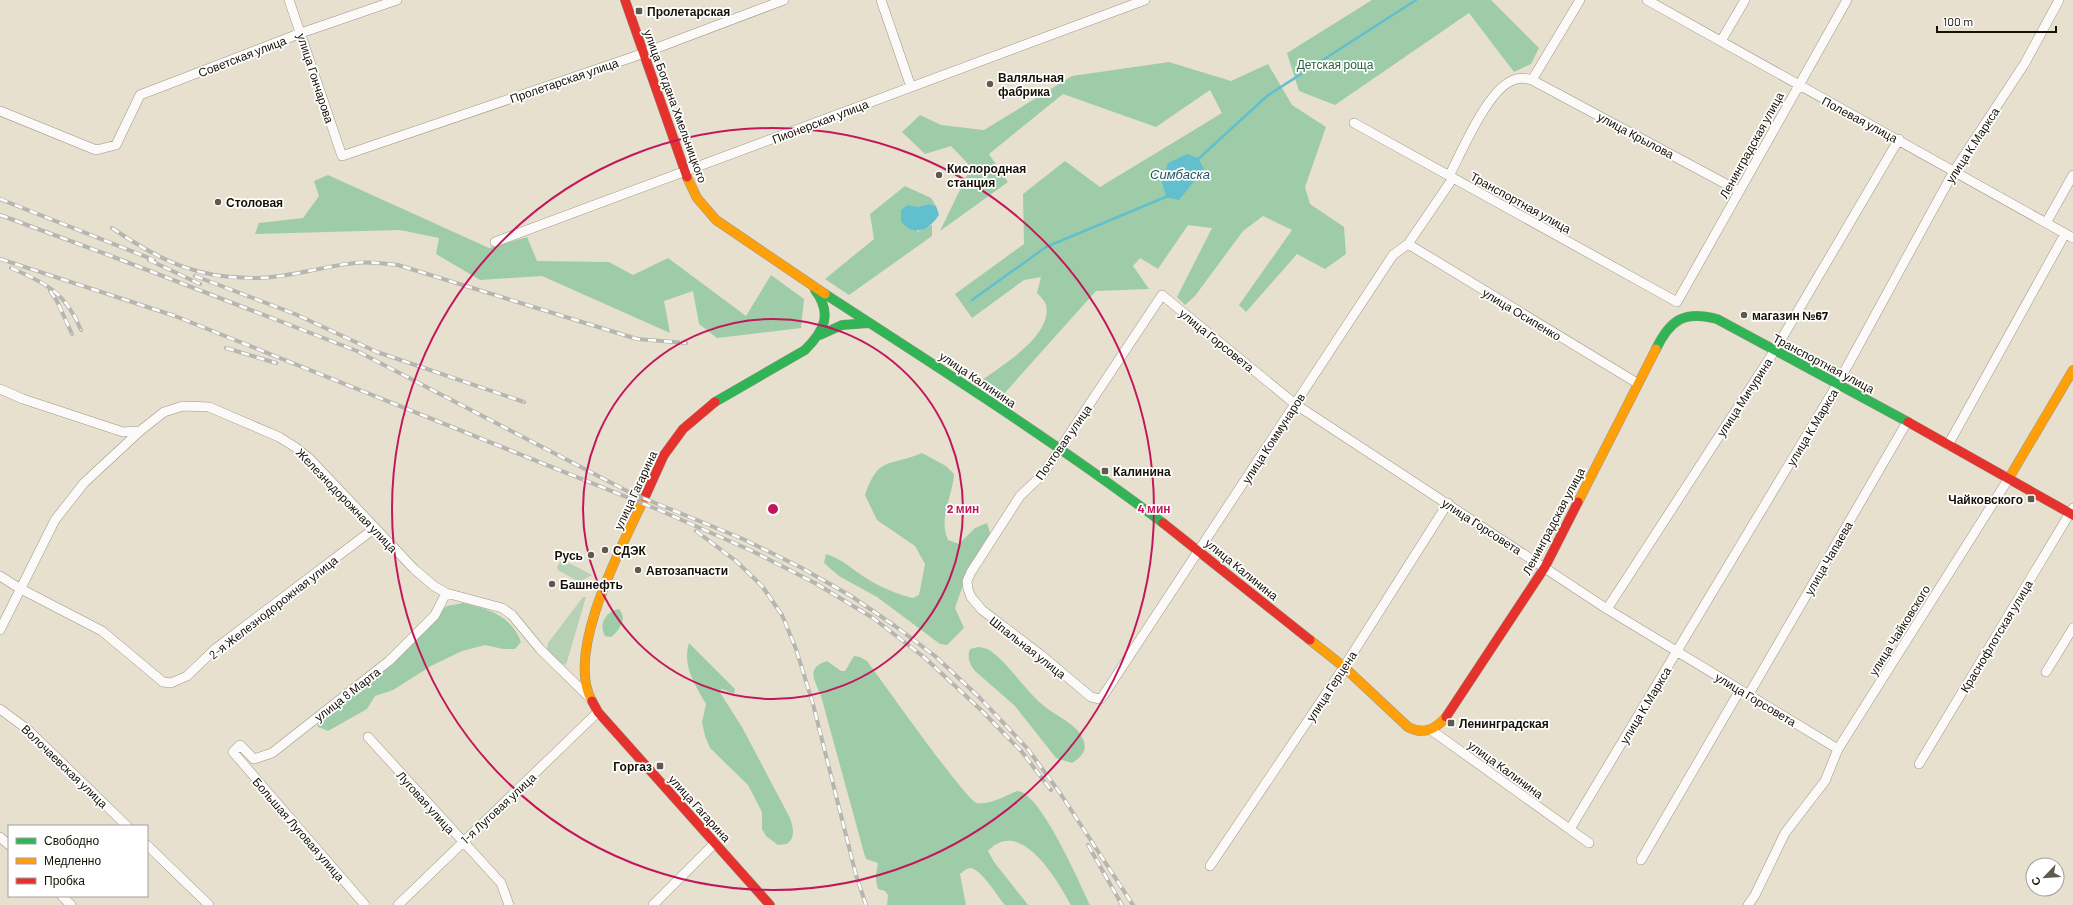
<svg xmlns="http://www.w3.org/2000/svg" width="2073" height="905" viewBox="0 0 2073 905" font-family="Barlow,sans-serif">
<rect width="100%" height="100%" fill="#e8e0ce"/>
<path fill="#b6d1b6" d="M560 562 566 565 569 563 592 575 579 582 558 570 557 567Z
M583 597H586L566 665 559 663 547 649 548 643Z"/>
<path fill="#9ecca8" d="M1372 0H1491L1539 48 1531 64 1514 72 1469 13 1335 105 1299 91 1287 53Z
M1169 62 1231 81 1268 64 1292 105 1326 127 1305 187 1310 204 1344 227 1346 254 1325 269 1297 254 1246 312 1239 305 1292 230 1263 216 1243 231 1195 296 1185 305 1177 297 1212 228 1188 225 1158 269 1140 258 1133 266 1149 289 1096 291 1002 396 982 380C1003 365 1053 335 1046 305 1045 301 1040 296 1037 293L1041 277 1024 280 972 318 955 294 1024 244 1023 194 1065 161 1100 187 1222 113 1210 90 1156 127 1063 94 989 154 1008 182 940 231 971 167 951 146 925 154 902 132 920 115 941 125 984 130 1072 76Z
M328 175 489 248 527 237 537 261 609 262 633 275 668 258 746 316 771 275 804 299 801 328 717 338 699 324 693 291 664 301 670 333 542 276 480 280 436 254 439 238 400 230 255 234 259 223 303 218 319 196 314 181Z
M905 186 931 198 936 206 929 204 917 207V232L932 225V236L849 295 825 279 874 239 870 214Z
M922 453 946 466 954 474C953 496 938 517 948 540L959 544 975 528 987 523 991 536 965 579 955 608 964 628 947 645 940 644 877 597 839 576 824 563 826 554C843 559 854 571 869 580 883 588 897 594 913 598L919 595 925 564 915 546 877 520 865 495C879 455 889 467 922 453Z
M463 603C488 609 511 615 521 642L515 649H503L485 645 462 651 431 666 393 690 375 696 367 709 328 731 318 727 317 716 447 606Z
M619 609C628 618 619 631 611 637L605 636C598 624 606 611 619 609Z
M689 643 735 689 734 694 722 689 719 691 742 727 790 818C793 827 796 837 787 844L778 845 766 836 762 829V812L748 785 710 748 705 736 702 722 706 704C695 685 682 666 689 643Z
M978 647C984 648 988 648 992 652 1013 668 1026 693 1048 709 1060 718 1080 726 1084 742 1087 752 1080 758 1072 763L1056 758 1015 706 975 671C969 663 967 658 970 649Z
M854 656 860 657 867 661C880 678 967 802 977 803 990 805 1005 796 1017 791 1040 791 1080 884 1090 905H1071C1057 880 1021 816 988 851L994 862 1028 905H1005C997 896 982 870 971 868 966 868 963 872 960 874L966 905H887L888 895 885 891 878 889C875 880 876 872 878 863L866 859 864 853 821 696C815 681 805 668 827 661L841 671H845Z"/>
<path fill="#62bfcd" d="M1187 154 1198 158 1204 169 1179 200 1166 197 1162 182 1168 163Z
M929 204 936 206 939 215C928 231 915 237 901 222V210L908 205 917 207Z"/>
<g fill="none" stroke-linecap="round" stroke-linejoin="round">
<path stroke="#62bfcd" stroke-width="2.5" d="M1196 161 1267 96 1416 0
M972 300 1046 247 1168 196"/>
<g stroke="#9c9688" stroke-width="10">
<path id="street" d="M289 0 342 156 633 57 784 0
M881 0 911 87
M1647 0 2073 238
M1721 41 1745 0
M1532 80 1739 191
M0 111 96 150 116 145 140 95 301 33 397 0
M1354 123 1677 302
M1449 176C1462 151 1487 92 1511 81 1519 77 1525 78 1532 80L1580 0
M1453 178 1408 244 1393 255 1103 696 1100 699 1091 697 1041 655 982 610 971 597 968 589 967 581 971 572 1020 496 1043 474 1162 295 1295 404 1607 609 1838 749
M2046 223 2073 175
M495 242 1145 0
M1408 244 1637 383
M1677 302 1847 0
M0 389 23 399 123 432 140 431 164 412 183 406 209 407 279 437 295 447 310 459 414 569 434 586 446 593 502 608 512 615 540 649 589 697
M1948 445 2065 234
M0 576 19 588 102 631 163 682 171 683 187 676 215 649 375 528
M1607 609 1775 350 1899 139
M0 630 55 520 84 483 140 431
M2046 672 2073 628
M1749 694 1907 422
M0 709 27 729 127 826
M1431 730 1589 843
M368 737 501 883 509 905
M1919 764 2073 508
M1570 829 1838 383 1954 171 2025 63 2059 0
M0 837 9 845
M147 845 209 905
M1641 860 1740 690
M1210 866 1344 667 1448 503
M62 896 71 905
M365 905 233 752 240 745 254 759 272 753 389 661 435 615 446 593
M398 905 598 712
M653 905 715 843
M1748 905 1755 895 1785 833 1825 781 1838 749 2009 478"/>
</g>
<g stroke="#9c9688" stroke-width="10">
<path id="fast" d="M825 294C939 368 1054 441 1163 523
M820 335 842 325 869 323
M1656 349C1670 320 1684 310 1717 319L1908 422
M715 402 805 350C824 331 833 314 815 290"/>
</g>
<g stroke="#9c9688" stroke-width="10">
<path id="slow" d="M687 177 697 198 716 220 825 294
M2009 478 2073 370
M1578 502 1656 349
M1310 640 1344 667 1408 727C1423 735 1435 730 1446 717
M592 701C564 652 623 544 645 497"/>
</g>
<g stroke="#9c9688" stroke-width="10">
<path id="jam" d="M625 0 687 177
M1908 422 2073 515
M645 497 664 455 683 429 715 402
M1163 523 1310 640
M592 701 598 712 770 905
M1446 717 1545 567 1578 502"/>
</g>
<use href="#street" stroke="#fcfaf8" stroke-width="9"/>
<use href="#fast" stroke="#30b455" stroke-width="9"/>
<use href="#slow" stroke="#ff9f0a" stroke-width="9"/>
<use href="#jam" stroke="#e5322d" stroke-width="9"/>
<g stroke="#b7b5b0" stroke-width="4">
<path id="rail" d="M0 199 154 260
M0 215 111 256 357 351 631 493 743 539 800 567 851 596 895 626 935 656 979 697 1027 748 1060 793 1133 905
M112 228C159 260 197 279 256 278 287 278 324 266 355 263 369 261 384 264 398 265L637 339 686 343
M0 259 175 316 659 510 750 550 815 583 873 618 925 658 981 710 1022 752 1051 790
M149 260 200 284
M11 268C46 283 66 293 81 330
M195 276 295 314 377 352 524 402
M50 291 57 301 72 334
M226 348 276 363
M696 531 736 561 762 586 782 615 796 649 813 704 856 875 866 905
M1088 845 1122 905"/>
</g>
<use href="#rail" stroke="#fff" stroke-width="2.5" stroke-dasharray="8" stroke-linecap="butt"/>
</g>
<g fill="none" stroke="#c2185b" stroke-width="2">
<circle cx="773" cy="509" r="190"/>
<circle cx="773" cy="509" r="381"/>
</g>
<g fill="#605a4c" stroke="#fff" stroke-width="1.5">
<rect x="635" y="7" width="8" height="8" rx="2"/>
<circle cx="990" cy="84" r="4"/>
<circle cx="939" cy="175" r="4"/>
<circle cx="218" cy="202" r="4"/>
<circle cx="1744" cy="315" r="4"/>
<rect x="1101" y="467" width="8" height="8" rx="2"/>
<rect x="2027" y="495" width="8" height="8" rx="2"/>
<circle cx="605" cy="550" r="4"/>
<circle cx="591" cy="555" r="4"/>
<circle cx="638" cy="570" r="4"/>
<circle cx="552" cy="584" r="4"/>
<rect x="1447" y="719" width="8" height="8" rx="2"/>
<rect x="656" y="762" width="8" height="8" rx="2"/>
</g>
<g text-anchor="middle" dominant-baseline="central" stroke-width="3.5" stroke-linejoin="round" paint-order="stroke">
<g font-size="12" font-weight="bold" fill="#171206" stroke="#fff" text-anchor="start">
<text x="647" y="11">Пролетарская</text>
<text x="998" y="77">Валяльная<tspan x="998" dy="14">фабрика</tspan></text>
<text x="947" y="168">Кислородная<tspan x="947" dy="14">станция</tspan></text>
<text x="226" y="202">Столовая</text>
<text x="1752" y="315">магазин №67</text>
<text x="1113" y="471">Калинина</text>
<text x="2023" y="499" text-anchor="end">Чайковского</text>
<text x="613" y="550">СДЭК</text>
<text x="583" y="555" text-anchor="end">Русь</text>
<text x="646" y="570">Автозапчасти</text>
<text x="560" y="584">Башнефть</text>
<text x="1459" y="723">Ленинградская</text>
<text x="652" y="766" text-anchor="end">Горгаз</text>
</g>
<g font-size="12" fill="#171206" stroke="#fff">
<text transform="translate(242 56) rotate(-21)">Советская улица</text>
<text transform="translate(316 78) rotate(72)">улица Гончарова</text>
<text transform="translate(564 80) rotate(-19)">Пролетарская улица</text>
<text transform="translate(676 106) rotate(70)">улица Богдана Хмельницкого</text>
<text transform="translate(1860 119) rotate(28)">Полевая улица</text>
<text transform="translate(820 121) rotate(-21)">Пионерская улица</text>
<text transform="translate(1636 135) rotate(28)">улица Крылова</text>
<text transform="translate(1751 145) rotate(-61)">Ленинградская улица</text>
<text transform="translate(1972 145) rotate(-57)">улица К.Маркса</text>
<text transform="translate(1521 202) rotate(29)">Транспортная улица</text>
<text transform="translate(1522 314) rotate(31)">улица Осипенко</text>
<text transform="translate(1217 340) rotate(39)">улица Горсовета</text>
<text transform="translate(1824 363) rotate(28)">Транспортная улица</text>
<text transform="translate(978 379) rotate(34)">улица Калинина</text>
<text transform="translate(1744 397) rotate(-57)">улица Мичурина</text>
<text transform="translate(1812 427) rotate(-59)">улица К.Маркса</text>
<text transform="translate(1273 438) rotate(-57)">улица Коммунаров</text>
<text transform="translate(1063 442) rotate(-55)">Почтовая улица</text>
<text transform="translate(635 490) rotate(-65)">улица Гагарина</text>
<text transform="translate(347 500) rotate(46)">Железнодорожная улица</text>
<text transform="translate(1553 521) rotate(-62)">Ленинградская улица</text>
<text transform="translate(1482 526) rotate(33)">улица Горсовета</text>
<text transform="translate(1828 558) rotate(-60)">улица Чапаева</text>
<text transform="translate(1242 569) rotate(39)">улица Калинина</text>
<text transform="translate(273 607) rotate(-38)">2-я Железнодорожная улица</text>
<text transform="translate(1899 630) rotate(-58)">улица Чайковского</text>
<text transform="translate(1996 636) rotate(-59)">Краснофлотская улица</text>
<text transform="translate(1028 647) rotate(38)">Шпальная улица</text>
<text transform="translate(1331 686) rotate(-57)">улица Герцена</text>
<text transform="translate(347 694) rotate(-38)">улица 8 Марта</text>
<text transform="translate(1756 699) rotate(31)">улица Горсовета</text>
<text transform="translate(1645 705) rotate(-59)">улица К.Маркса</text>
<text transform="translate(65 766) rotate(44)">Волочаевская улица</text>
<text transform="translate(1506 769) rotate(36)">улица Калинина</text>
<text transform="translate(426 802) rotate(48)">Луговая улица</text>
<text transform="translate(498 808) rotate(-43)">1-я Луговая улица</text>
<text transform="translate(700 808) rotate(48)">улица Гагарина</text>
<text transform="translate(299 829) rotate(49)">Большая Луговая улица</text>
</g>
<g font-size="12" fill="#236441" stroke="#fff">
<text x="1335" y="64">Детская роща</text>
</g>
<g font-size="13" font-style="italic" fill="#1f5460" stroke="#fff">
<text x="1180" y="174">Симбаска</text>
</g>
</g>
<circle cx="773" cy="509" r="6" fill="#c2185b" stroke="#fff" stroke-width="2"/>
<g font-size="12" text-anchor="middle" font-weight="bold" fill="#c2185b" stroke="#fff" stroke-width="3.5" stroke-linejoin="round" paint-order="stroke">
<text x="963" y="513">2 мин</text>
<text x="1154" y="513">4 мин</text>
</g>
<rect x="8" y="825" width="140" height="72" fill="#ffffff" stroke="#a2a09b"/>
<rect x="16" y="838" width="20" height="6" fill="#30b455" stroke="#a2a09b"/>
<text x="44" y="845" font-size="12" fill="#171206">Свободно</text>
<rect x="16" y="858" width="20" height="6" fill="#ff9f0a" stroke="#a2a09b"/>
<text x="44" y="865" font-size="12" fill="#171206">Медленно</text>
<rect x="16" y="878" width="20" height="6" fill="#e5322d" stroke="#a2a09b"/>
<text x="44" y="885" font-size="12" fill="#171206">Пробка</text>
<g transform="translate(2045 877) rotate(245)"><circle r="19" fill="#ffffff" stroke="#a2a09b"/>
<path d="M0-3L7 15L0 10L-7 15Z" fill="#605a4c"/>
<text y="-6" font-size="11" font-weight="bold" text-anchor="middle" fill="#171206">С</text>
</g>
<path d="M1937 26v6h119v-6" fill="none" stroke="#171206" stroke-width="2"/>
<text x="1943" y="26" font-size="12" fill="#171206" stroke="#ffffff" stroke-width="3" paint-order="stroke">100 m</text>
</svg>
